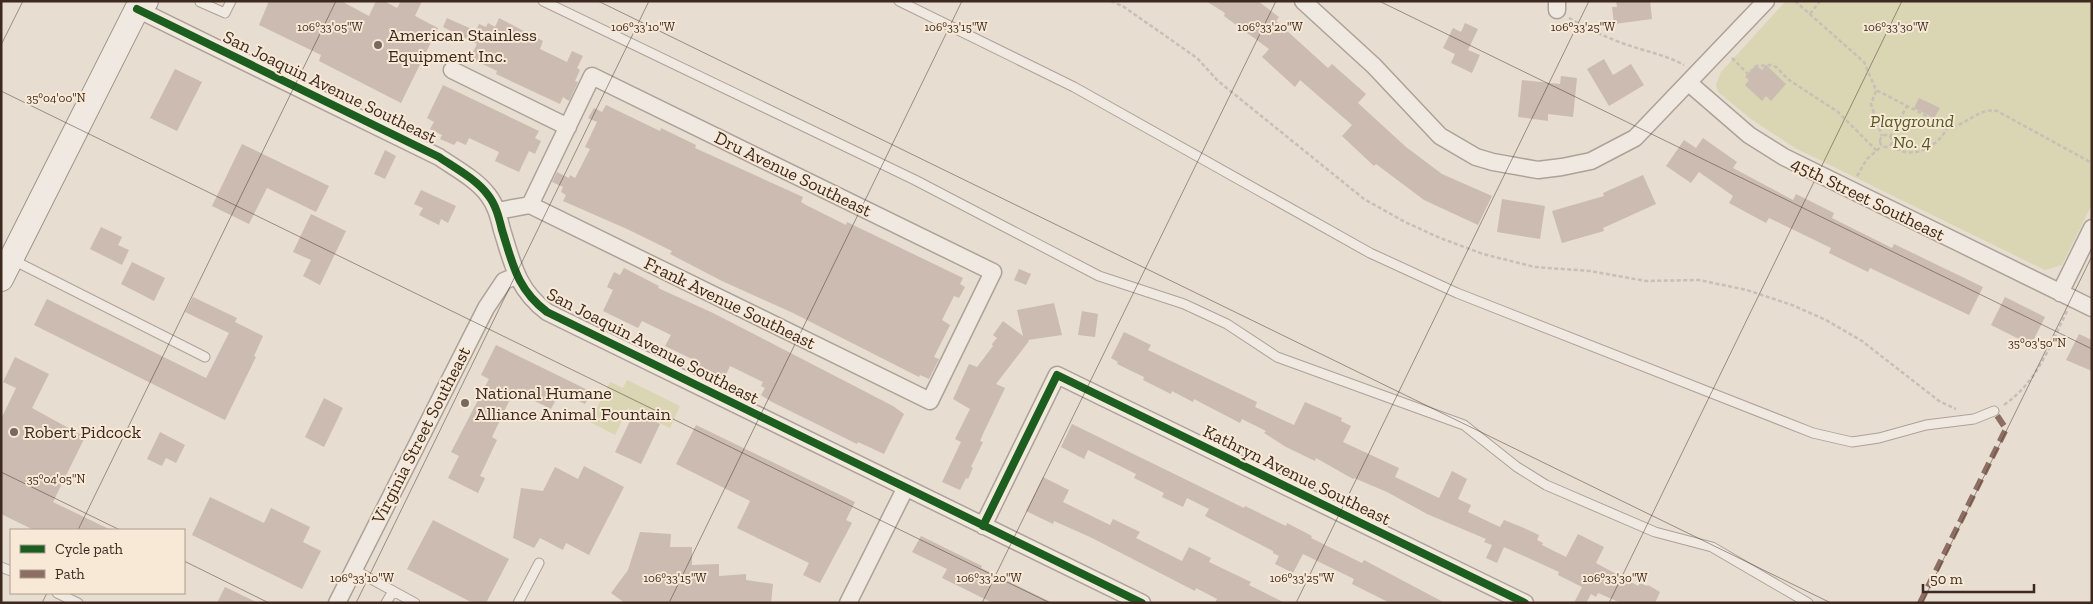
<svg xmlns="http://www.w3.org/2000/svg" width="2093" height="604" viewBox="0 0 2093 604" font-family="'Zilla Slab',serif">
<rect width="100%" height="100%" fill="#e7ddd0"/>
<path fill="#dad5b2" d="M1786 1H2092V204L2062 265 2045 270 1795 148 1751 119 1718 92 1716 85 1721 72Z
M627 380 680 406 670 428 628 408 615 435 590 422 610 382 623 388Z"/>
<path fill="#cbbbb1" d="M269 1H341L369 16 376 1H384L397 8 401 1H422L415 16 438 28 401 103 319 61 321 55 259 25Z
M1206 1H1258L1279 17 1276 21 1328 68 1332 64 1366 94 1358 103 1406 147 1442 174 1492 196 1478 225 1424 200 1376 164 1374 166 1342 136 1352 125 1300 80 1295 87 1262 57 1269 49 1224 16 1225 13Z
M1616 1H1650L1652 19 1614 24 1612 7H1617Z
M447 18 476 31 479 24 486 27 488 23 495 27 499 18 543 41 540 49 567 62 572 51 583 56 577 68 580 70 575 81 578 82 569 101 563 97 560 104 496 74 497 71 470 58 477 44 443 27Z
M1465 23 1478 29 1468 50 1480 55 1472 73 1451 63 1455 54 1443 48 1453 28 1461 32Z
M1604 59 1613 75 1631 64 1644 85 1609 106 1587 69Z
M1756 65 1762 70 1766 65 1786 84 1771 101 1766 96 1762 101 1745 85 1749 80 1745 77Z
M175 69 202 82 177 131 150 118Z
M1561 76 1577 78 1573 117 1548 114V121L1518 117 1522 80 1560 84Z
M443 85 539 131 535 138 541 141 535 154 529 151 519 172 495 161 499 152 469 138 466 145 457 141 454 145 440 139 442 135 430 129 434 122 427 118Z
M1919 98 1940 108 1934 118 1914 108Z
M606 105 660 131 661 128 696 145 695 148 803 197 801 202 806 205 846 225 847 222 963 278 960 284 965 287 959 298 954 296 942 320 950 325 934 357 939 359 929 379 920 375 919 377 793 313 722 281 670 254 672 251 627 229 563 201 566 195 561 192 563 187 552 182 557 172 569 178 570 175 575 178 590 149 585 147 597 122 588 118 594 108 602 112Z
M1703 138 1737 162 1733 168 1793 200 1796 194 1834 213 1832 218 1892 248 1894 244 1983 287 1969 315 1870 268 1868 272 1829 253 1831 248 1769 218 1766 223 1729 203 1733 196 1699 172 1691 183 1666 166 1684 140 1696 148Z
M242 144 329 186 316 212 267 188 249 224 212 206Z
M385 150 396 156 385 179 374 174Z
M1643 175 1656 204 1603 228 1604 231 1562 243 1552 211 1604 196 1603 193Z
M421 190 456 206 448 223 441 219 439 225 419 215 423 208 414 204Z
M1502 199 1545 206 1540 239 1497 232Z
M311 214 346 231 320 285 303 276 311 260 293 252Z
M101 227 122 237 118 245 129 250 122 265 90 249Z
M132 262 165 278 154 301 121 284Z
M624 268 659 286 658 288 713 313 893 406 904 414 884 454 858 442 857 444 772 402 761 395 765 388 761 386 763 382 730 366 724 379 690 362 692 359 665 346 671 335 642 321 638 328 603 311 613 290 607 287 614 272 620 275Z
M1019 269 1031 274 1026 285 1014 280Z
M193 297 237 318 235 322 263 336 254 356 256 357 225 420 34 325 47 299 206 378 229 333 185 312Z
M2005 297 2045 317 2031 345 1991 325Z
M1054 303 1062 335 1028 340 1029 341 996 384 1005 388 983 434 980 441 983 442 971 467 973 468 968 479 966 478 960 490 942 482 961 442 955 439 970 409 953 399 969 364 977 367 993 346 992 344 997 338 993 335 1003 321 1023 336 1017 310Z
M1082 311 1098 314 1095 337 1078 335Z
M1124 332 1151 345 1148 350 1257 402 1255 407 1294 425 1305 402 1342 418 1341 421 1351 426 1343 442 1399 468 1395 477 1439 498 1452 471 1467 479 1458 499 1471 505 1468 512 1500 527 1504 520 1524 528 1539 535 1537 540 1543 543 1542 545 1566 557 1578 534 1604 547 1596 563 1638 586 1640 583 1647 586 1648 585 1660 592 1655 603H1621L1598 593 1596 597 1591 594 1586 603H1574L1582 587 1558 575 1559 572 1504 547 1497 563 1486 558 1492 545 1484 542 1486 539 1427 514 1387 492 1354 478 1353 479 1316 458 1315 461 1286 447 1264 433 1266 431 1242 419 1240 423 1194 399 1193 402 1172 391 1171 394 1143 380 1144 377 1117 364 1118 362 1111 358Z
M2079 334 2092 340V371L2066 360Z
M496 345 592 392 585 404 560 392 551 409 514 391 492 437 497 440 480 476 485 478 478 493 448 478 459 456 451 452 489 379 481 375Z
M15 357 49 374 32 408 85 437 53 502 111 530H34L1 514V419L16 388 3 382Z
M324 398 343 408 324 447 305 437Z
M635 411 660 424 641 464 615 452Z
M1072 424 1244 508 1245 506 1286 526 1287 523 1312 536 1311 538 1362 563 1364 560 1445 603H1390L1352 584 1354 579 1303 554 1293 573 1275 564 1279 556 1273 553V551L1205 516 1209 509 1187 498 1183 507 1162 497 1164 493 1134 478 1136 474 1088 450 1084 459 1061 447Z
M696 425 855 502 846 520 852 523 820 583 803 575 809 563 737 528 750 501 676 464Z
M160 432 185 445 176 463 166 458 162 466 147 459Z
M584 466 624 487 589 555 566 543 563 550 540 538 534 548 513 538 521 488 543 491 555 467 578 479Z
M1043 477 1069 490 1063 502 1110 525 1113 519 1140 532 1136 538 1182 561 1189 547 1211 558 1209 562 1251 582 1249 585 1285 603H1215L1217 599 1196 588 1195 591 1090 537 1054 521 1053 524 1026 511Z
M210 497 264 523 271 508 310 527 303 542 321 551 302 589 192 535Z
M433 520 509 559 486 603H473L407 569Z
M640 532 671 534 670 547H692V565L719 564V576L746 574V580L773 584 771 603H625L611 593 628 570Z
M921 536 982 566 981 568 1053 603H993L942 578 947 569 912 552Z
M225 587 258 603H217Z"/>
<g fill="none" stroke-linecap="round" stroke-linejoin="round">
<g stroke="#ada298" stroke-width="11">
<path id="lane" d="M543 1 915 180 1099 276 1184 304 1227 324 1277 357 1464 425 1517 467 1546 485 1655 532 1712 547 1808 603
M899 1 1074 87 1370 253 1457 293 1813 433 1852 442 1879 438 1926 425 1974 419 1994 411
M200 2 225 13 231 1
M11 259 205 357
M1 567 11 571
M353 569 415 603
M57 593 78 603
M386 603 393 591
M518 603 539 563"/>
</g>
<g stroke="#ada298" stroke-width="19">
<path id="street" d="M1303 1 1374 66 1440 136 1476 157 1493 162 1538 170 1562 167 1591 161 1635 138 1766 1
M137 9 439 157C455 168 476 179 488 195 496 205 499 218 502 230 513 265 517 289 547 312L1142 603
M1557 10V1
M452 70 568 127
M592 76 993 272 930 401 530 205Z
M1690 84 1749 135 1784 157 2092 308
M497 211 530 205
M2060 293 2092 228
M983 526 1057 375 1525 603
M337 603 486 308 504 281 516 276
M848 603 905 489"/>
</g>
<g stroke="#9c9288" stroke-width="26">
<path id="secondary" d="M1 279 137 9 146 1"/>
</g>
<path stroke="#c7bfb8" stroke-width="2.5" stroke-dasharray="4 2.5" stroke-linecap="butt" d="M1111 1 1124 7 1197 58 1218 81 1364 199 1405 222 1440 238 1483 254 1535 267 1590 271 1646 281 1699 280 1747 290 1792 305 1826 320 1862 341 1939 401 1956 409
M1795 1 1864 62 1876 90 1948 127C1966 127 1978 107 1997 111L2092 163
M1810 14 1820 1
M1569 18C1586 28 1603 36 1622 43 1643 51 1664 54 1684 65
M1732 58 1748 74 1756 66 1771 65 1776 67 1789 80 1838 112 1877 151
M1876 91 1871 104 1882 136
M1880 141a6 6 0 1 1 12 0a6 6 0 1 1-12 0Z
M1890 137 1907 106
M1891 145C1911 162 1938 147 1948 127
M1857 176 1867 159 1882 146
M2004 405C2037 382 2050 346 2067 311"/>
<use href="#lane" stroke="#efe9e1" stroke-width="9"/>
<use href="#street" stroke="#efe9e1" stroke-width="16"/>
<use href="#secondary" stroke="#efe9e1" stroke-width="24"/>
<path stroke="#8d6e63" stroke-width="6" stroke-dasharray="12 6" stroke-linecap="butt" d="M1920 603 2006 429 1994 411"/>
<g stroke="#f7e9d6" stroke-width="11">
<path id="cycleway" d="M137 9 439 157C455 168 476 179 488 195 496 205 499 218 502 230 513 265 517 289 547 312L1142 603
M983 526 1057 375 1525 603"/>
</g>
<use href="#cycleway" stroke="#1b5e20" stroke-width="8"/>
</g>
<path fill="none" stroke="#3d291f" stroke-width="1" stroke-opacity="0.45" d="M598 1 1831 603M1379 1 2092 349M1 45 23 1M1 91 1050 603M1 472 120 530M78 530 336 1M184 561 269 603M42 603 47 593M356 603 649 1M669 603 962 1M982 603 1276 1M1296 603 1589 1M1609 603 1902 1M1922 603 2092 256"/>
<g fill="#78685d" stroke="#f7e9d6" stroke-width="2">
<circle cx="378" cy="45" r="5"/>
<circle cx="465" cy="403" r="5"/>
<circle cx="14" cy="432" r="5"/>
</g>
<g text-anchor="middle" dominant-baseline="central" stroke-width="4" stroke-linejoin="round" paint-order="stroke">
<g font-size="18" fill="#3d291f" stroke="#f7e9d6" text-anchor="start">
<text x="388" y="35">American Stainless<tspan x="388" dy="21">Equipment Inc.</tspan></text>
<text x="475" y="393">National Humane<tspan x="475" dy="21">Alliance Animal Fountain</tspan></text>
<text x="24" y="432">Robert Pidcock</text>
</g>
<g font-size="18" fill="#3d291f" stroke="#f7e9d6">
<text transform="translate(330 87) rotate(26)">San Joaquin Avenue Southeast</text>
<text transform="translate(793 174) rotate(26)">Dru Avenue Southeast</text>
<text transform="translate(1868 199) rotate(26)">45th Street Southeast</text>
<text transform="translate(730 303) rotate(26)">Frank Avenue Southeast</text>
<text transform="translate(653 346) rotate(27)">San Joaquin Avenue Southeast</text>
<text transform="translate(421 435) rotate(-63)">Virginia Street Southeast</text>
<text transform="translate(1297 475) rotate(26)">Kathryn Avenue Southeast</text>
</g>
<g font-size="18" font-style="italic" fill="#545a25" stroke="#f7e9d6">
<text x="1912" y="121">Playground<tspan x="1912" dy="21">No. 4</tspan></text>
</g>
</g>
<g font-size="12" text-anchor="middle" fill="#3d291f" stroke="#f7e9d6" stroke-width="4" stroke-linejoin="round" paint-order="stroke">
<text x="330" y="31">106°33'05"W</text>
<text x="643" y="31">106°33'10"W</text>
<text x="956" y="31">106°33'15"W</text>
<text x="1270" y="31">106°33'20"W</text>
<text x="1896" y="31">106°33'30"W</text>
<text x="1583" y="31">106°33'25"W</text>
<text x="56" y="102">35°04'00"N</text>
<text x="2037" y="347">35°03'50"N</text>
<text x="56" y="483">35°04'05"N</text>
<text x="362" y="582">106°33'10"W</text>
<text x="675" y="582">106°33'15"W</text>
<text x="989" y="582">106°33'20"W</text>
<text x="1302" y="582">106°33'25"W</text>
<text x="1615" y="582">106°33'30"W</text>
</g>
<rect width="2093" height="604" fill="none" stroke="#3d291f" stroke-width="5"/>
<rect x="10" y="529" width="175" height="65" fill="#f7e9d6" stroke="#ad9c8d"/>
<rect x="20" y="545" width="25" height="8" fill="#1b5e20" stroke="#ad9c8d"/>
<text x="55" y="554" font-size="15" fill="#3d291f">Cycle path</text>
<rect x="20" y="570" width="25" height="8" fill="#8d6e63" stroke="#ad9c8d"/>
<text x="55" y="579" font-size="15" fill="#3d291f">Path</text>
<path d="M1923 584v8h111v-8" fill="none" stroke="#3d291f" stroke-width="2.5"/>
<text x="1930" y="584" font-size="15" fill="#3d291f" stroke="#f7e9d6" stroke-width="4" paint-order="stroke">50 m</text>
</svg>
